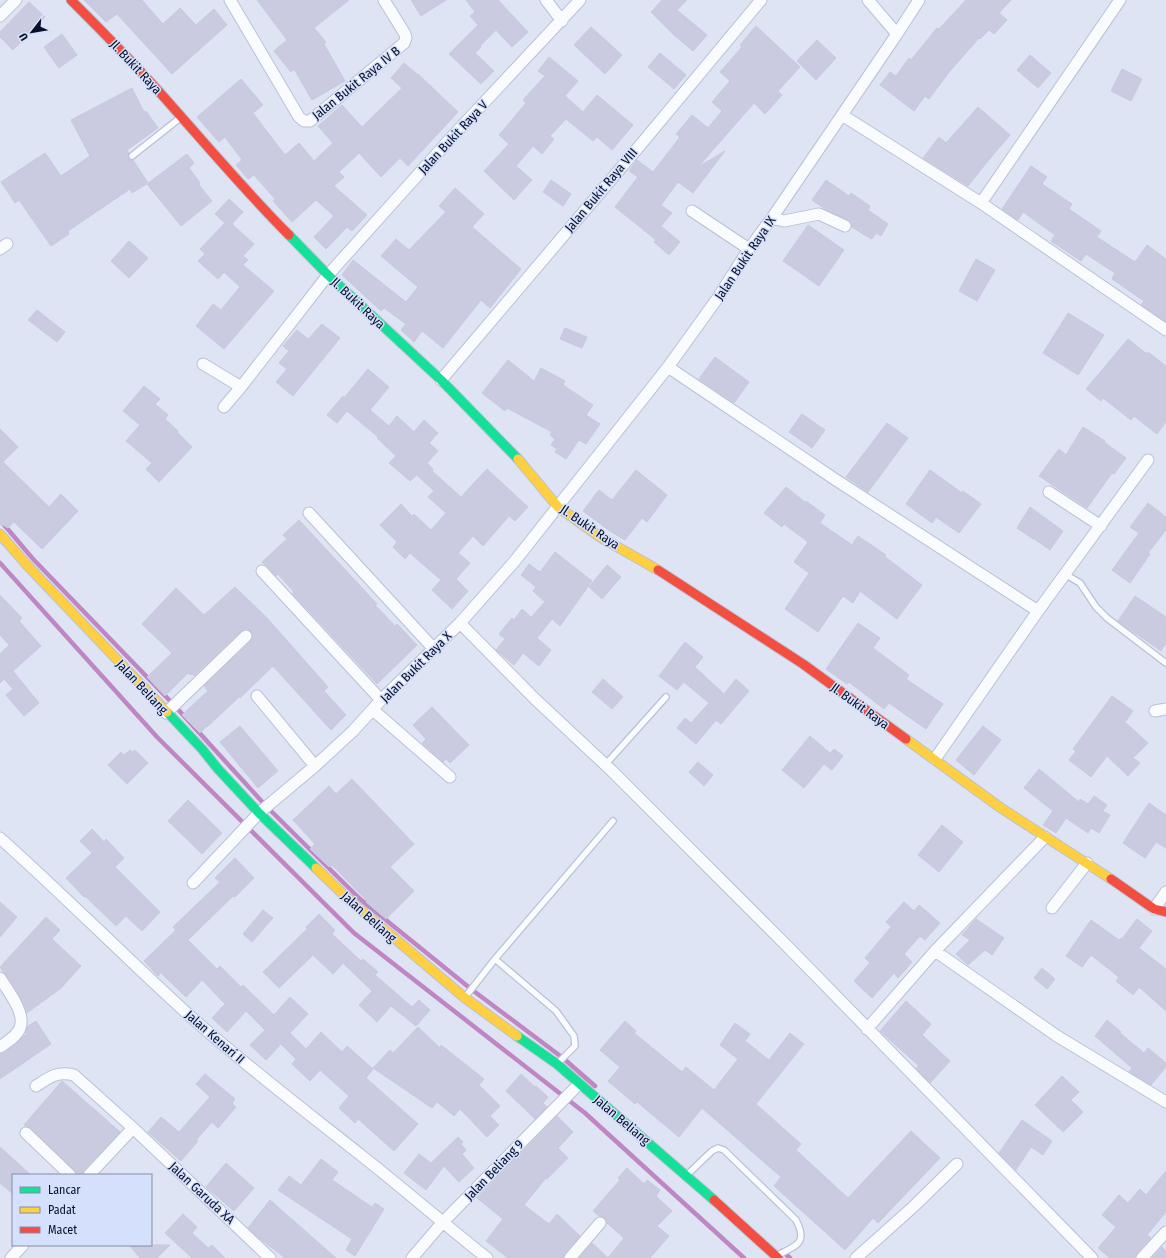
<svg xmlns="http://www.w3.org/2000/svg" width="1166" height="1258" viewBox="0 0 1166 1258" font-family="'Fira Sans Condensed',sans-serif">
<rect width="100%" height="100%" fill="#dee4f3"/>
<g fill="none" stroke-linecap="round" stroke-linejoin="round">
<path stroke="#c086c4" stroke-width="4.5" d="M0 520 33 559 174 705 266 806 360 899 471 989 563 1058 595 1086
M0 563 157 737 354 933 585 1113 744 1258
M782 1251 790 1258"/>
</g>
<path fill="#cacbe0" stroke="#c8c9de" d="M84 0H142L163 24 180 8 196 25 214 9 227 25 172 74 117 14 106 22Z
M257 0H349L314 28 326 42 324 44 345 81 312 100 294 69 291 72 274 51 287 40Z
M411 0H446L421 16Z
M466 0H498L528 32 512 47 496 30 480 46 481 47 475 53 494 71 481 84 449 54 478 25 470 16 475 12Z
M662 0H687L677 10 707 35 693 51 674 35 651 12Z
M966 0H1011L999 13 1007 20 994 34 989 30 980 39 979 38 950 71 929 99 925 96 914 111 880 85 890 72 896 76 909 58 911 60 937 28 939 29Z
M29 2 45 17 13 50 0 37V32Z
M756 26 800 67 778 91 782 95 765 114 754 103 698 167 725 151 693 193 678 182 661 205 672 213 661 226 680 242 669 255 654 242 656 240 615 207 638 177 629 171 637 160 653 172 680 137 676 134 692 115 708 128 722 111 712 102 730 81 720 72 742 47 740 45Z
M591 27 622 55 605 74 574 45Z
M62 34 77 55 59 68 44 47Z
M817 40 836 58 816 80 797 61Z
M660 53 686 75 674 89 648 67Z
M1030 55 1051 73 1038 88 1017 70Z
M549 57 578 81 565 96 583 112 597 95 633 125 612 150 597 137 593 141 566 119 550 136 554 139 542 154 533 146 516 166 532 180 514 200 484 171 509 144 499 135 526 103 523 100 545 76 538 71Z
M404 63 417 74H418L458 112 408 166 400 158 381 177 359 153 339 172 344 177 334 186 367 215 352 231 347 227 326 249 314 237 334 216 316 200 292 222 273 201 275 199 254 175 248 179 236 165 242 160 225 137 219 142 197 117 241 79 263 105 253 113 285 155 299 143 314 161 333 143 318 126 342 105 362 127 402 88 391 78Z
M1122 69 1142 79 1131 101 1111 91Z
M132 88 144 112 146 111 158 128 127 150 129 153 128 158 133 160 148 183 132 193 130 189 68 231 69 234 51 246 19 200 15 203 1 182 45 153 61 176 90 156 71 120Z
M978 107 1010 135 987 162 968 186 923 158 939 137 946 143Z
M187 154 194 163 189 168 200 183 199 185 212 201 181 226 147 184Z
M1031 166 1047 177 1042 184 1072 204 1069 209 1101 231 1097 237 1135 262 1147 245 1166 259V322L1141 305 1144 301 1112 279 1115 273 1086 254 1081 261 1051 241 1055 235 1023 212 1018 220 1002 209Z
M551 180 571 194 563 206 543 192Z
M826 180 849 196 851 193 870 206 868 210 888 224 881 236 876 233 872 239 866 236 852 227 851 222 848 220 827 210 812 200Z
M455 188 484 214 472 227 521 269 490 308 481 300 443 348 422 331 414 342 401 330 406 324 384 308 381 311 342 275 353 260 406 302 418 287 381 256 396 239 409 250 446 212 439 206Z
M229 199 243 212 232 224 254 244 243 256 248 260 243 265 274 291 224 349 196 326 213 304 221 310 240 287 224 272 218 279 198 261 205 254 200 249 225 223 215 214Z
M808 225 844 250 819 286 783 261Z
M129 241 148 258 129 278 111 261Z
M976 259 995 270 977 301 959 291Z
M37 310 65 332 57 342 28 320Z
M1068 313 1104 335 1078 375 1043 353Z
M322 324 340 338 293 396 276 382 287 369 279 363 289 351 283 346 297 330 308 339Z
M565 328 587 337 582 348 560 339Z
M1128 339 1147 354 1148 352 1166 366V422L1157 434 1134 416 1131 420 1103 398 1101 401 1086 389Z
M715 357 749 382 734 403 699 379Z
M508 360 534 381 541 368 565 381 563 385 593 405 586 415 600 424 586 444 579 440 566 459 555 452 557 449 551 445 555 439 550 435 552 432 507 408 505 411 482 393Z
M368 369 389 387 370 410 389 426 397 416 414 432 424 420 438 433 429 443 438 451 427 463 433 469 432 471 461 497 487 469 528 507 515 521 509 516 483 546 473 536 458 553 470 563 456 579 468 591 452 609 432 590 441 580 410 553 405 559 393 547 397 542 380 525 401 504 412 516 414 514 431 530 446 513 428 497 434 491 417 475 410 481 389 463 396 456 377 438 378 437 347 411 337 423 327 415 343 396 344 398Z
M144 386 160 399 155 404 168 415 165 419 178 431 177 432 192 447 159 482 146 469 152 463 126 441 140 425 123 411Z
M802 414 825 430 812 448 789 432Z
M887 423 908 438 868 492 846 477Z
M1083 427 1105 441 1104 442 1126 458 1114 474 1112 473 1087 508 1039 476 1059 449 1066 455Z
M0 429 18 447 3 462 49 507 61 494 78 511 42 549 14 522 8 528 3 525H0Z
M636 470 667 495 647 522 642 518 625 540 610 531 583 511 599 490 612 500Z
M930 470 962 493 963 491 981 504 959 533 936 517 932 523 906 504Z
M786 487 805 502 806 501 825 515 820 523 852 545 858 536 886 555 884 556 922 585 897 619 860 591 853 603 843 596 818 632 785 609 809 573 794 562 808 542 784 524 782 527 764 513Z
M1148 503 1166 517V530L1148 553 1150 554 1130 583 1112 570 1139 533 1130 527Z
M1030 507 1063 531 1050 550 1033 538V539L1017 528Z
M299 520 377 604 375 605 395 626 397 624 417 645 377 684 293 594 294 592 278 574 276 576 267 566 262 562 287 539 283 535Z
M555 552 592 581 560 626 552 619 537 638 551 650 539 666 523 653 514 665 496 650 505 639 499 634 512 618 514 620 522 609 531 617 545 602 533 591 536 587 521 575 529 564 540 572Z
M607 565 621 577 602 599 589 587Z
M235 587 267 618 328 687 324 691 346 715 331 730 273 666 240 698 239 697 207 727V726L200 733 182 715 208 691 204 686 251 641 253 635 248 629H245L241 631 194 676 192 674 190 675 188 673 165 696 147 677 172 653 142 624 176 588 204 615Z
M0 595 22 618 19 621 41 646 13 671 39 703 24 716 6 695 13 689 4 679 0 683V654L9 645 0 635Z
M1135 596 1166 617V643L1161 651 1118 621Z
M858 623 880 638 873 648 909 675 906 679 943 704 926 729 889 703 884 709 849 682 847 684 826 669Z
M685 642 703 657 695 667 724 694 736 679 749 691 721 724 716 720 696 744 677 728 685 718 691 723 709 703 684 682 677 690 659 676Z
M603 679 623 697 612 709 592 692Z
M1112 696 1133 711 1125 722 1148 743 1133 758 1140 763 1128 776 1107 756 1091 777 1069 760 1076 751 1073 749Z
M432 707 469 745 450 763 446 759 443 762 422 743 426 739 413 725Z
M240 726 278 771 258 788 220 742Z
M983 726 1001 740 974 775 956 760Z
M810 736 830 753 834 749 843 756 832 770 824 764 804 788 782 770Z
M130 750 132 752 135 750 148 763 127 784 108 765 121 752 124 755Z
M698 762 713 775 704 786 689 772Z
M1039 769 1079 802 1080 799 1088 804 1094 796 1107 805 1103 811 1110 815 1099 833 1091 828 1088 833 1066 818 1056 833 1043 825 1053 811 1024 788Z
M352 779 414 844 390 867 414 891 386 919 366 902 367 901 332 865 329 867 310 849 315 844 293 820 329 786 336 794Z
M188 800 222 833 202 854 168 821Z
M1149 803 1166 815V848L1156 842 1145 858 1123 843Z
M942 825 963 842 939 872 918 855Z
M92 829 104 842 106 839 124 858 115 867 160 912 142 931 126 916 116 926 85 896 84 897 66 878 92 853 80 841Z
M235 858 254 878 235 897 233 896 188 940 217 969 220 966 241 987 243 985 274 1015 290 997 308 1014 290 1033 306 1049 321 1032 342 1052 347 1046 373 1069 366 1078 418 1124 394 1151 358 1119 355 1123 339 1108 349 1096 320 1070 310 1081 292 1064 296 1059 281 1044 266 1060 250 1045 265 1030 246 1011 227 1032 212 1018 225 1004 202 980 186 997 161 973 158 976 144 961 176 930 173 927 220 882 215 878Z
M0 902 17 917 0 937Z
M904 902 914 911 919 905 940 923 925 940 920 936 904 954 912 962 898 978 894 973 872 998 854 981 870 963 865 958 891 927 886 922Z
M263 910 273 918 252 942 243 934Z
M319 914 335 930 332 934 361 961 363 959 378 972 375 975 412 1007 419 1000 430 1010 416 1026 391 1006 377 1022 359 1005 372 991 343 963 333 974 313 955 279 988 263 972 307 929 306 927Z
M46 917 60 930 52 939 81 966 61 988 27 1013 17 992 0 967Z
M976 919 1004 938 992 955 985 950 968 965 956 954 970 940 962 935Z
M1137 919 1152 931 1139 948 1166 969V1011L1139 987 1133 995 1116 981 1119 977 1091 955 1082 967 1066 956 1091 920 1119 940 1121 938 1122 939Z
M1042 968 1055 979 1047 989 1034 978Z
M906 1001 931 1024 922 1035 950 1061 930 1083 916 1068 919 1066 880 1031Z
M1107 1020 1121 1032 1120 1033 1144 1053 1148 1048 1166 1063V1067L1151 1085 1129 1072 1132 1068 1095 1036Z
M36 1021 51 1044 0 1079V1054L4 1053 19 1041 26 1034V1033L27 1027Z
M625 1021 636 1031 634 1033 682 1072 686 1067 714 1090 738 1059 720 1045 735 1023 750 1034 745 1041 769 1060 790 1033 804 1044 756 1104 801 1144 796 1150 848 1198 911 1131 940 1158 878 1223 873 1218 845 1250 774 1186 781 1177 702 1108 679 1137 637 1102 635 1104 608 1081 620 1067 600 1050Z
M418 1027 440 1048 441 1045 484 1079 479 1085 500 1106 490 1116 499 1125 487 1137 460 1109 454 1116 437 1102 432 1108 373 1068 390 1050 393 1053Z
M205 1074 235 1099 232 1103 236 1107 218 1128 212 1122 196 1140 198 1141 181 1161 148 1132 161 1117 179 1132 210 1097 196 1084Z
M521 1074 535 1087 536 1086 548 1097 543 1103 547 1107 535 1119 506 1091Z
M1062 1076 1079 1092 1071 1100 1083 1112 1063 1132 1035 1105Z
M62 1081 120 1132 84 1170 82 1175H79L31 1128 24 1125Z
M557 1116 573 1132 558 1148 568 1158 547 1179 546 1178 524 1205 549 1224 557 1214 580 1236 565 1253 563 1258H508L486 1241 503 1219 477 1198Z
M1022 1120 1052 1141 1043 1155 1031 1147 1016 1170 999 1153Z
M458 1137 463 1142 461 1144 466 1150 462 1154 474 1168 459 1182 444 1166 426 1190 404 1173 419 1154 431 1163Z
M0 1147 31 1175H13V1194L0 1183Z
M321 1159 338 1172 332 1180 372 1207 375 1203 384 1209 355 1256 346 1250 352 1239 278 1190 289 1176 301 1185Z
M226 1163 254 1188 234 1211 206 1187Z
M627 1168 644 1184 647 1180 660 1190 656 1196 672 1211 657 1226 669 1236 650 1258H579L592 1243 608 1258 624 1238 607 1223 605 1218 599 1216 593 1211 620 1180 618 1178Z
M1166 1171V1212L1147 1235 1151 1238 1137 1253 1135 1258H1110L1098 1248 1116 1227 1102 1215 1119 1195 1128 1203 1140 1189 1146 1195Z
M270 1200 336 1258H285L259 1238 248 1228Z
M183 1214 197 1227 192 1233 208 1248 212 1245 225 1258H192L165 1233Z
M129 1245H170L157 1258H140Z
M1162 1247 1166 1251V1258H1152Z"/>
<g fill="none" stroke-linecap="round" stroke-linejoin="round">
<g stroke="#bac1d4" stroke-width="8">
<path id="lane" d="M132 156 180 118
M1065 574 1080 583 1096 607 1107 618 1166 663
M605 765 666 697
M495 959 613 821
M466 996 495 959 556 1011 574 1036 575 1046 559 1062
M688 1174 712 1151 718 1148 724 1150 796 1220C808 1243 797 1245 778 1255"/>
</g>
<g stroke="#bac1d4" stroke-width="13">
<path id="street" d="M230 0 299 117 304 121H310L404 43 406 38 405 34 384 0
M546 0 562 21
M868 0 897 34
M0 16 16 0
M842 115 981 203 1166 330
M981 203 1120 0
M692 211 749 249
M772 218 784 221 819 214 845 226
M0 249 7 244
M203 364 241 387
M668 367 836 480 1038 611
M441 380 637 149 761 0
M224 407 241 387 328 275 450 139 580 0
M1049 492 1101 526
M309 513 434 649
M262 571 381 700
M460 623 535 699 612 771 787 946 1092 1258
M257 696 315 766
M373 710 450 777
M1155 711 1166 709
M166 713 246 636
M935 759 1038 611 1148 460
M0 838C65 896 126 958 191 1017 246 1066 304 1110 362 1156 404 1189 445 1225 487 1258
M193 883 259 813 315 766 353 731 381 700 460 623 514 562 668 367 717 299 749 249 772 218 897 34 919 0
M1052 908 1087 863
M1154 909 1166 892
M935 951 1057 1036 1166 1102
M0 978C8 991 26 1013 20 1028 17 1036 7 1042 0 1047
M867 1029 935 951 1045 837
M36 1086C50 1077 57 1071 74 1075L133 1128 89 1175
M133 1128 270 1258
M26 1133 70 1175
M11 1258 23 1245
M412 1258 442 1223 579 1084
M570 1258 600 1223
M856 1258 913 1207 957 1164
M1142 1258 1166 1232"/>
</g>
<g stroke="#bac1d4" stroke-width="11">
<path id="fast" d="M289 235 328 275 441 380 518 459
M167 712 202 749 218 769 259 813 316 868
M517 1036 557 1064 714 1200"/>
</g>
<g stroke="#bac1d4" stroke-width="11">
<path id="slow" d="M518 459 558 507 600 537 658 570
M0 534 26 564 167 712
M906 739 1001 808 1111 879
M316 868 346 897 465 998 517 1036"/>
</g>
<g stroke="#bac1d4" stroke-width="11">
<path id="jam" d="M71 0C102 31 133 62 162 95 204 142 244 190 289 235
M658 570 803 664 906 739
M1111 879 1154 909 1166 912
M714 1200 778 1258"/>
</g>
<use href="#lane" stroke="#fafbfd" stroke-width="5.5"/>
<use href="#street" stroke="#fafbfd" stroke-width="11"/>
<use href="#fast" stroke="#16e098" stroke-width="9"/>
<use href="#slow" stroke="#ffcf43" stroke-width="9"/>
<use href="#jam" stroke="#f24e42" stroke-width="9"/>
</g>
<g text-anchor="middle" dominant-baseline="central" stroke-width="3" stroke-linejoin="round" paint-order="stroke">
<g font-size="13" fill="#081028" stroke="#d5e0fc">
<text transform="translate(136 67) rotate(47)">Jl. Bukit Raya</text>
<text transform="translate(356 83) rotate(-39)">Jalan Bukit Raya IV B</text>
<text transform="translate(453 137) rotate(-47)">Jalan Bukit Raya V</text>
<text transform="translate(601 190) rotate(-50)">Jalan Bukit Raya VIII</text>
<text transform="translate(745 258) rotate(-56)">Jalan Bukit Raya IX</text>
<text transform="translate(358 303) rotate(43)">Jl. Bukit Raya</text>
<text transform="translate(590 527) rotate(34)">Jl. Bukit Raya</text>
<text transform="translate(416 667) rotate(-45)">Jalan Bukit Raya X</text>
<text transform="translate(142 687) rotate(47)">Jalan Beliang</text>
<text transform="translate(860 706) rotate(36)">Jl. Bukit Raya</text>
<text transform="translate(369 917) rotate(42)">Jalan Beliang</text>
<text transform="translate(215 1037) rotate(41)">Jalan Kenari II</text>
<text transform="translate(622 1120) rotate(40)">Jalan Beliang</text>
<text transform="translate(494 1170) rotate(-46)">Jalan Beliang 9</text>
<text transform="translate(202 1193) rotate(43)">Jalan Garuda XA</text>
</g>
</g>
<rect x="12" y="1174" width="140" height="72" fill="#d5e0fc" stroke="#838da7"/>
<rect x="20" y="1187" width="20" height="6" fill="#16e098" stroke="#838da7"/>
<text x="48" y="1194" font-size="12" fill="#081028">Lancar</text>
<rect x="20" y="1207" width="20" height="6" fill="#ffcf43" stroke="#838da7"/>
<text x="48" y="1214" font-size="12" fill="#081028">Padat</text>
<rect x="20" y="1227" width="20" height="6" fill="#f24e42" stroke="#838da7"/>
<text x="48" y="1234" font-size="12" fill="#081028">Macet</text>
<g transform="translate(32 32) rotate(239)" stroke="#d5e0fc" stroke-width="3" paint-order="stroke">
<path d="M0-3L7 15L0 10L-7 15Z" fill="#081028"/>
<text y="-6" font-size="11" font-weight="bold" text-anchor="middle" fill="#081028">U</text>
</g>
</svg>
